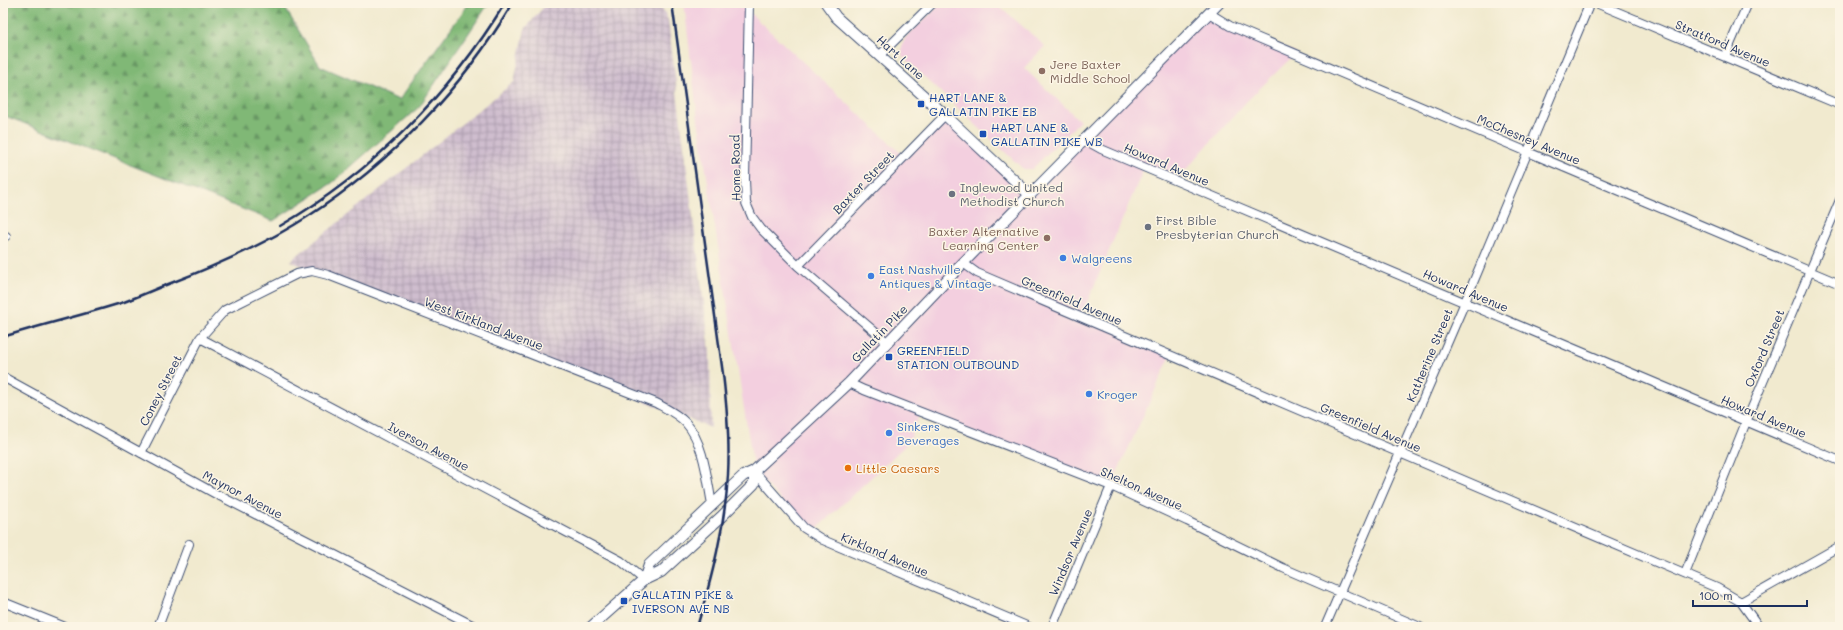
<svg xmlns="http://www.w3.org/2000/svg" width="1843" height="630" viewBox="0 0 1843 630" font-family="Mali,sans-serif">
<defs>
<pattern id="industrial-grid" width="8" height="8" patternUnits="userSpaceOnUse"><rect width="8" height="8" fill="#cfbdce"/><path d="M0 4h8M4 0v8" fill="none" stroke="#a79aaa"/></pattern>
<pattern id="forest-firs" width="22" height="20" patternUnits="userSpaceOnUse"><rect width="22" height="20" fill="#80b876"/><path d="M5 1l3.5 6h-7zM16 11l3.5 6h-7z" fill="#689664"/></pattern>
</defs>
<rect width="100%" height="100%" fill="#fcf5e5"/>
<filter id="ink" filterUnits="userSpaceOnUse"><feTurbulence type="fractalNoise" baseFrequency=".025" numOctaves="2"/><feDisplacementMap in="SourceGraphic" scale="8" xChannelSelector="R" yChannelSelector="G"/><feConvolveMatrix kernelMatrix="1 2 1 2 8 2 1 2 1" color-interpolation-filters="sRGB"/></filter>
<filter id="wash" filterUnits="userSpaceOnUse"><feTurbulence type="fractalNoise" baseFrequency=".012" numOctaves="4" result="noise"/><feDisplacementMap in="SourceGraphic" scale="16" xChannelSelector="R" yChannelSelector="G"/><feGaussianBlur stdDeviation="0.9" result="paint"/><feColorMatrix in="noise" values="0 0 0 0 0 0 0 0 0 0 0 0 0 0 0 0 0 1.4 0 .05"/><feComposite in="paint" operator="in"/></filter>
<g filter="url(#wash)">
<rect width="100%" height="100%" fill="#f1eacf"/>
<path fill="#f3cfdf" d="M684 3H749V12L904 156 945 115 1030 195 1209 13 1296 53 1246 102 1176 181 1144 168 1081 317 1171 355 1111 486 921 412 909 442 812 533 754 471 698 120Z
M942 3H996L1045 46 1024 68 1080 121 1032 169H1024L1021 167 902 56V45L906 37Z"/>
<path fill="url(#industrial-grid)" d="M547 3H660L668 20 710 351 711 428 290 261 514 82 525 29Z"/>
<path fill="url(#forest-firs)" stroke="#4e746a" d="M3 3H282L320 66 399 100 467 6 464 3H489L419 107 332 183 273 221 3 115Z"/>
</g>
<g filter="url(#ink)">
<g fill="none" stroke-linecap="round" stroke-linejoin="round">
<g stroke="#3b4b6f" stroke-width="10">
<path id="minor" d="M749 3 745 179 746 203 752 217 761 229 798 266 888 343
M1596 3 1840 105
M1209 13 1230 26 1840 284
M879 56 933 3
M1725 56 1748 3
M1083 139 1101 149 1840 461
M3 237 6 236
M963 263 977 273 1717 588 1741 602 1759 627
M798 266 945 115
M200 338 621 561 644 580
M3 377 216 494 476 627
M849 383 864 390 1111 486 1187 521 1283 568 1420 627
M141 453 200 338 225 310 297 274 312 271 328 275 656 403C667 409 678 414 686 423 704 443 707 479 712 504
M754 471 804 528 823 540 1029 627
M1685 574 1746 422 1840 200
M3 602 65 627
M1741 602 1840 546
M158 627 189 544
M1052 627 1111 486
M1325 627 1465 302 1590 3"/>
</g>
<g stroke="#3b4b6f" stroke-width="12">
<path id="major" d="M826 3 836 17 945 115 1030 195
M644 580 649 565 743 476 754 471 849 383 963 263 1219 3
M591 627 644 580 661 572 721 517 754 484V471"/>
</g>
<use href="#minor" stroke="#fff" stroke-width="8"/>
<use href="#major" stroke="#fff" stroke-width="10"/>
<path stroke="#1b2f5e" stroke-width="2.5" d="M672 3 723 374C727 408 730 441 728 475 725 527 712 577 697 627
M280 226C372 173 450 93 505 3
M3 337C43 324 84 315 124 302 140 296 155 289 171 283 218 265 265 244 307 217 391 163 462 88 513 3"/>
</g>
</g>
<g fill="#8d6e63" stroke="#fcf5e5" stroke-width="1.5">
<circle cx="1042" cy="71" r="4"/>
<circle cx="1047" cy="238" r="4"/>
</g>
<g fill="#1a4fb4" stroke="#fcf5e5" stroke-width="1.5">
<rect x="917" y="100" width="8" height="8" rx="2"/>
<rect x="979" y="130" width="8" height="8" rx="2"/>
<rect x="885" y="353" width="8" height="8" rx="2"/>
<rect x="620" y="597" width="8" height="8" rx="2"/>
</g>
<g fill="#6b7280" stroke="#fcf5e5" stroke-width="1.5">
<circle cx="952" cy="194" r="4"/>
<circle cx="1148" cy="227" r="4"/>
</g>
<g fill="#3f7fe0" stroke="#fcf5e5" stroke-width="1.5">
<circle cx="1063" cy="258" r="4"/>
<circle cx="871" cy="276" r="4"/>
<circle cx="1089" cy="394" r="4"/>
<circle cx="889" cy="433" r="4"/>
</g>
<circle fill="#e8710a" stroke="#fcf5e5" stroke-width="1.5" cx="848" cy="468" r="4"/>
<g text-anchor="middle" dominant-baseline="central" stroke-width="3" stroke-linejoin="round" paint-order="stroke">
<g font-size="12" fill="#1b2f5e" stroke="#fcf5e5">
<text transform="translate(1723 43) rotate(23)">Stratford Avenue</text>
<text transform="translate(901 57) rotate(42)">Hart Lane</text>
<text transform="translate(1529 139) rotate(23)">McChesney Avenue</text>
<text transform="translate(1167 164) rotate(23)">Howard Avenue</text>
<text transform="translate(735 168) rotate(-91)">Home Road</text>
<text transform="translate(863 182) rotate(-46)">Baxter Street</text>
<text transform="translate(1466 290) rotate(23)">Howard Avenue</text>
<text transform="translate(1072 300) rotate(23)">Greenfield Avenue</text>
<text transform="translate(484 323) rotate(21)">West Kirkland Avenue</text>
<text transform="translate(879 333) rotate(-46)">Gallatin Pike</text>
<text transform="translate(1764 348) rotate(-67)">Oxford Street</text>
<text transform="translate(1429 355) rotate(-67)">Katherine Street</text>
<text transform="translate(160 390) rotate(-63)">Coney Street</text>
<text transform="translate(1764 416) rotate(23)">Howard Avenue</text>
<text transform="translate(1371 427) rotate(23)">Greenfield Avenue</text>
<text transform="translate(429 446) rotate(28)">Iverson Avenue</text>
<text transform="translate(1142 488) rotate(24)">Shelton Avenue</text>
<text transform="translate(243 494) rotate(28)">Maynor Avenue</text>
<text transform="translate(1070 552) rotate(-67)">Windsor Avenue</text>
<text transform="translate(885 554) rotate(23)">Kirkland Avenue</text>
</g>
<g font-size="12" fill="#785e54" stroke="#fcf5e5" text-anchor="start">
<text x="1050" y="64">Jere Baxter<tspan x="1050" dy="14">Middle School</tspan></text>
<text x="1039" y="231" text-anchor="end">Baxter Alternative<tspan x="1039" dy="14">Learning Center</tspan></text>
</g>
<g font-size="12" fill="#164399" stroke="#fcf5e5" text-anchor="start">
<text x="929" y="97">HART LANE &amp;<tspan x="929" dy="14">GALLATIN PIKE EB</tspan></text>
<text x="991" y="127">HART LANE &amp;<tspan x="991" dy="14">GALLATIN PIKE WB</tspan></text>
<text x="897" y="350">GREENFIELD<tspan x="897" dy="14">STATION OUTBOUND</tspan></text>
<text x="632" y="594">GALLATIN PIKE &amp;<tspan x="632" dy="14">IVERSON AVE NB</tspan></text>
</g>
<g font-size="12" fill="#5b616d" stroke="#fcf5e5" text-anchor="start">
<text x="960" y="187">Inglewood United<tspan x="960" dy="14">Methodist Church</tspan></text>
<text x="1156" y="220">First Bible<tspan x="1156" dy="14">Presbyterian Church</tspan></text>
</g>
<g font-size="12" fill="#366cbe" stroke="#fcf5e5" text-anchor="start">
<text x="1071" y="258">Walgreens</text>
<text x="879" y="269">East Nashville<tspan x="879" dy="14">Antiques &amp; Vintage</tspan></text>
<text x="1097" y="394">Kroger</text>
<text x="897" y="426">Sinkers<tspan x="897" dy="14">Beverages</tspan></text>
</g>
<g font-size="12" fill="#c56008" stroke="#fcf5e5" text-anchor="start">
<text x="856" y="468">Little Caesars</text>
</g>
</g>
<rect width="1843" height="630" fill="none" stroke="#fcf5e5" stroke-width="16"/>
<path d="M1693 600v6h114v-6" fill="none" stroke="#1b2f5e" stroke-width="2"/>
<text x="1699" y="600" font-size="12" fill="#1b2f5e" stroke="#fcf5e5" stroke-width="3" paint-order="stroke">100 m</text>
</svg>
